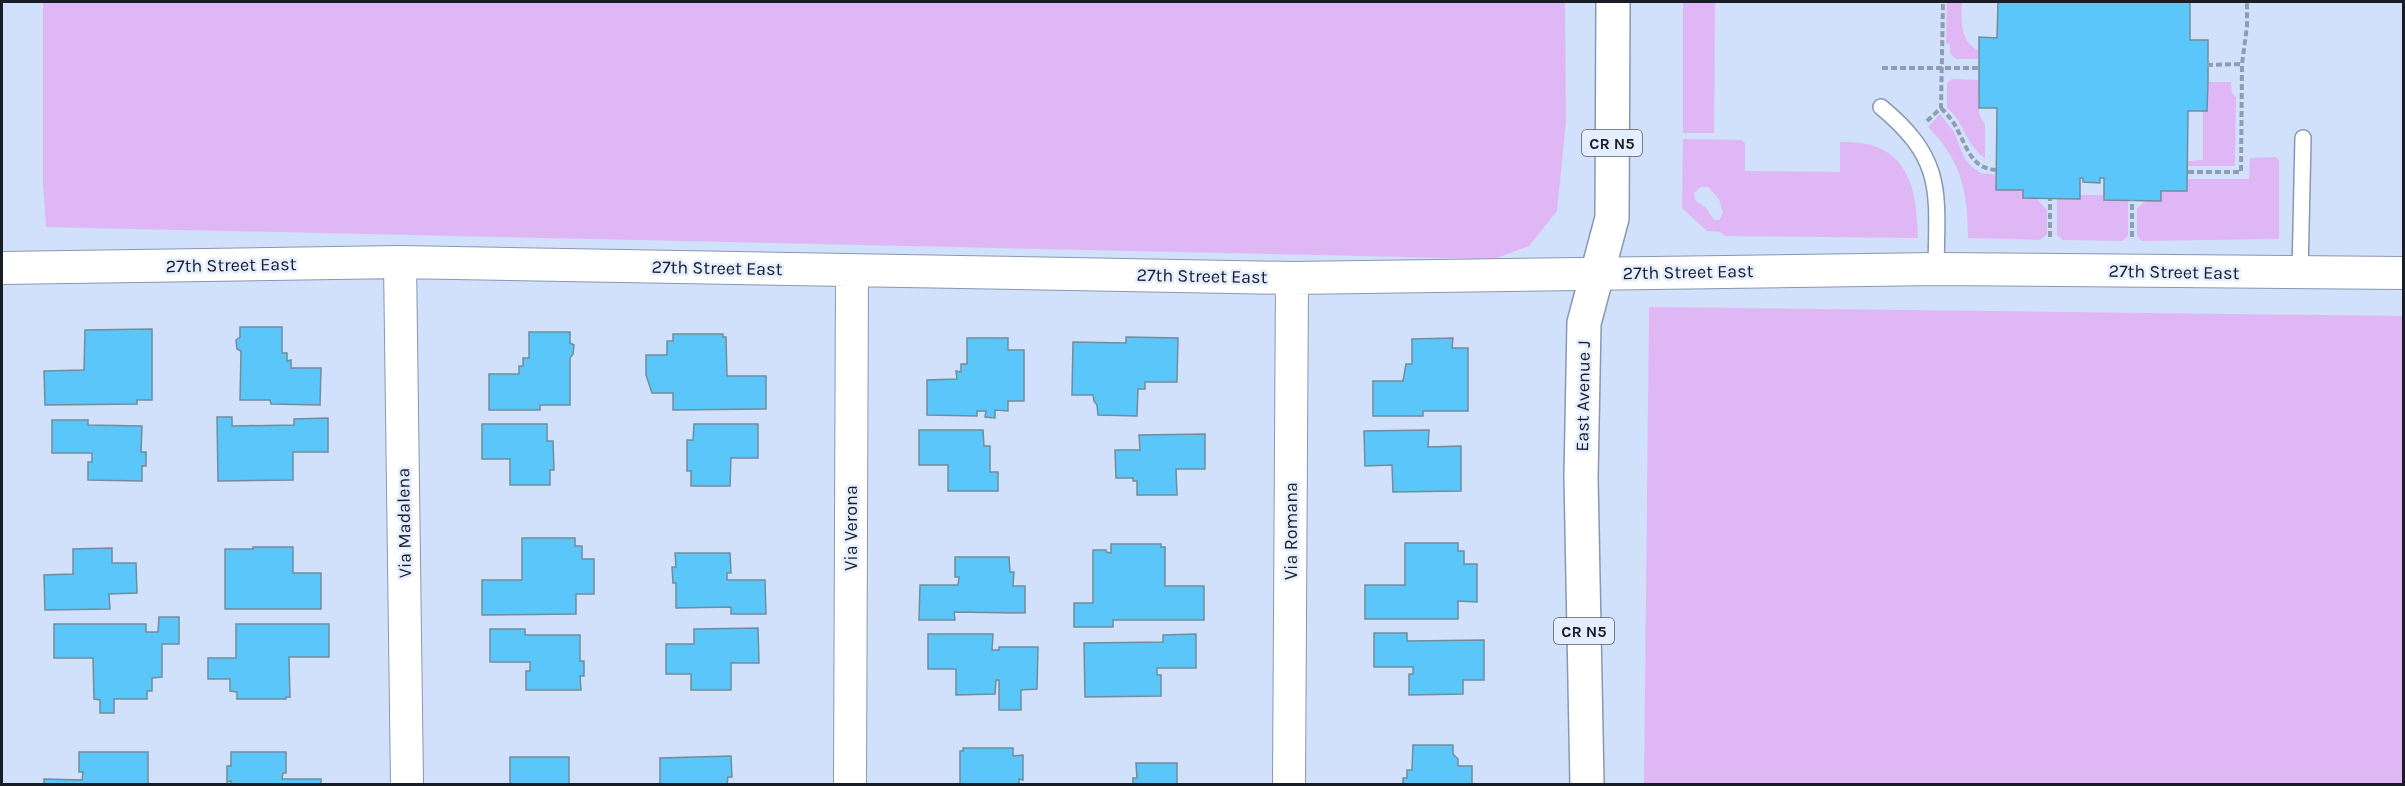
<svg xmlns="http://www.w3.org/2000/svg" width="2405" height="786" viewBox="0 0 2405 786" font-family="Karla,sans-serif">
<rect width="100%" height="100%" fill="#d1e1fb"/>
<path fill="#e0b7f5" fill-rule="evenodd" d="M43 2H1565L1566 122 1557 211 1529 246 1494 259 46 227 43 184Z
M1683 2H1715L1714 133H1683Z
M1947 2H1962C1961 20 1960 42 1979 51V59H1956L1950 53V45L1946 43Z
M1952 79 1979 80C1979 94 1975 114 1985 124V158C1966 146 1964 121 1947 108V83Z
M2208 82H2231L2232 93 2236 97 2235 166H2188V161L2203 160V111L2207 110Z
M1940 114 1954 132 1965 159 1972 167 1981 173 1996 175 2023 190V198L2037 199 2047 210V234L2040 240 1968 238C1968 191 1961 160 1928 127Z
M1683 139 1742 140 1745 143V171L1840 172V142C1905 140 1917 181 1918 238L1725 236 1720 232 1707 231 1682 208ZM1701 187H1708L1719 199 1723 213 1719 220H1714L1706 208 1695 200 1694 193Z
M2276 157 2279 161V239L2142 241 2137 236V209C2155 190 2162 191 2187 191L2188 179H2249L2250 158Z
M2080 195H2104V200H2128V236L2122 241 2063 240 2057 235V199H2080Z
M1649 307 2403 316V784H1644Z"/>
<path fill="#5bc6f9" stroke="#718d9c" stroke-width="1.5" d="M1998 2H2190V40H2208V82L2207 111H2188L2187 191H2161V201L2104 200V178H2100V183L2083 182V178H2080V199L2023 198V190H1996L1997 108H1979V37L1997 38Z
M240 327H282V353H287V361L291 360V368H321L320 405 271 404 270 400H240L241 351 237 349 236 340 240 337Z
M152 329V400H137V404L45 405 44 371 84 370 85 330Z
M529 332H570V343L574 345 573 354 570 358V405H540V410H489V374H519V366H523V358H529Z
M673 334H723V337H726L727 376H766V409L673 410V393H652L646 375V355H667V341H673Z
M1126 337 1178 338 1177 382H1145V389H1138L1137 416 1098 415 1097 405 1094 401 1093 395H1072L1073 342 1126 343Z
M967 338H1008V350H1024V401H1008V411L995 410V418L985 417 986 411H977V416L927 415V380L957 379 956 371 961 372V364H967Z
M1453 338 1452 348H1468V411H1423V416H1373V381H1403L1406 364H1412V339Z
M217 417H232V426L294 425V419L328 418V452H293V480L218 481Z
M52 420H88V425L142 426 141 452H146V466H142V481L88 480V462H92V453H52Z
M482 424H547V441H553L554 470H550V485H510V459H482Z
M694 424H758V458H731L730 486H691V471H687V440H693Z
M919 430H983L984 446H990V472H998V491H948V465H919Z
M1429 430 1428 447 1461 446V491L1393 492 1392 465 1365 466 1364 431Z
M1205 434V469H1176L1177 495H1137V481H1133V478H1116L1115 450H1140L1139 435Z
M522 538H575V546H582V559H594V594H576V614L482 615V580H522Z
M1405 543H1458V551H1464V564H1477V602L1458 601V619H1365V585H1405Z
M1111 544H1161V547H1165V586H1204V620H1113V627H1074V603H1093V550H1106V552L1111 553Z
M253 547H293V573H321V609H225V549H253Z
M112 548V563H136L137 593 109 594 110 609 45 610 44 575 73 574V549Z
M675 553H730L731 573H727V580H765L766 614H731V607L676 608V583H673L672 567H676Z
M955 557H1009L1010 572H1014L1013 586H1025V613L954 612 955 620H919L920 585H958L959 577H955Z
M159 617H179V644H162V677L152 678V691H147V699H114V713H100V700L94 699 93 658H54V624H146V632H158Z
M236 624H329V657H289L290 697H286V699H237V692L230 691V679H208V658H236Z
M758 628 759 663H731V690H691V674H666V644H694V629Z
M490 629H525V635H580V661H584V676H580L581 690H526V671H530V662H490Z
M1374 633H1407V641L1484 640V680H1463V694L1409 695V674H1413V667H1374Z
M928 634H993L992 650H999V647H1038L1037 689 1021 690V710H999V680H996L995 694 956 695V669H928Z
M1196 634V668H1157V675H1161V696L1085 697 1084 643 1163 642V635Z
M1413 745H1453V754L1458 759V766H1472V784H1403V778H1407V770H1412Z
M963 748H1013V756L1023 755V780L1019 779V784H960V751H963Z
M79 752H148V784H44V779L82 780 83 772H79Z
M231 752H286V773H283L282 779H321V784H231V781L227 782V766H231Z
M731 756 732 777H728L727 784H660V758Z
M510 757H569V784H483H510Z
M1136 763H1177V784H1133V778H1137Z"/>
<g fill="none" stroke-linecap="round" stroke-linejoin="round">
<g stroke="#8998b0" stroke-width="18">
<path id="lane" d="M1881 107C1945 160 1937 192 1936 269
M2300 273 2303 138"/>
</g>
<g stroke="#8998b0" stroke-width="34">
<path id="street" d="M400 262 407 784
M2 268 400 262 1292 278 1936 269 2404 273
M850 784 852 271
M1289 784 1292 278"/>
</g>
<g stroke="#8998b0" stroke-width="36">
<path id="primary" d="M1587 784 1581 477 1584 323 1612 218 1613 2"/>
</g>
<path stroke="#909cb0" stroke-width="4" stroke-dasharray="6 3" stroke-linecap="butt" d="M2207 65 2242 64
M1882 68H1979
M1941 108C1948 115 1954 122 1958 131 1968 150 1972 168 1996 170
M1927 121 1941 108 1943 2
M2188 172H2241L2242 64 2247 26V2
M2050 237V199
M2132 237V200"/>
<use href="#lane" stroke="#fff" stroke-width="15"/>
<use href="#street" stroke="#fff" stroke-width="32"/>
<use href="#primary" stroke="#fff" stroke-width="33"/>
</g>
<g text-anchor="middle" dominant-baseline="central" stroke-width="5" stroke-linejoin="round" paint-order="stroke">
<g fill="#e4eefe" stroke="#555c68" stroke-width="1.5">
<rect x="1582" y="130" width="60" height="26" rx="4.5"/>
<rect x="1554" y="618" width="60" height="26" rx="4.5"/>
</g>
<g font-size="16" font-weight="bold" fill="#181d27">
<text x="1612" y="143">CR N5</text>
<text x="1584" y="631">CR N5</text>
</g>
<g font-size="18" fill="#181d27" stroke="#e4eefe">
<text transform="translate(231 265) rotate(-1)">27th Street East</text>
<text transform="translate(717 268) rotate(1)">27th Street East</text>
<text transform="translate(1688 272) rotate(-1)">27th Street East</text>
<text transform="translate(2174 272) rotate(1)">27th Street East</text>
<text transform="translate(1202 276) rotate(1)">27th Street East</text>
<text transform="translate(1583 396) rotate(-89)">East Avenue J</text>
<text transform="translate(404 523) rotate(-91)">Via Madalena</text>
<text transform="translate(851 528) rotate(-90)">Via Verona</text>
<text transform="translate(1291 531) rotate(-90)">Via Romana</text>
</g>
</g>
<rect width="2405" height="786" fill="none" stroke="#181d27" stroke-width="6"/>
</svg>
